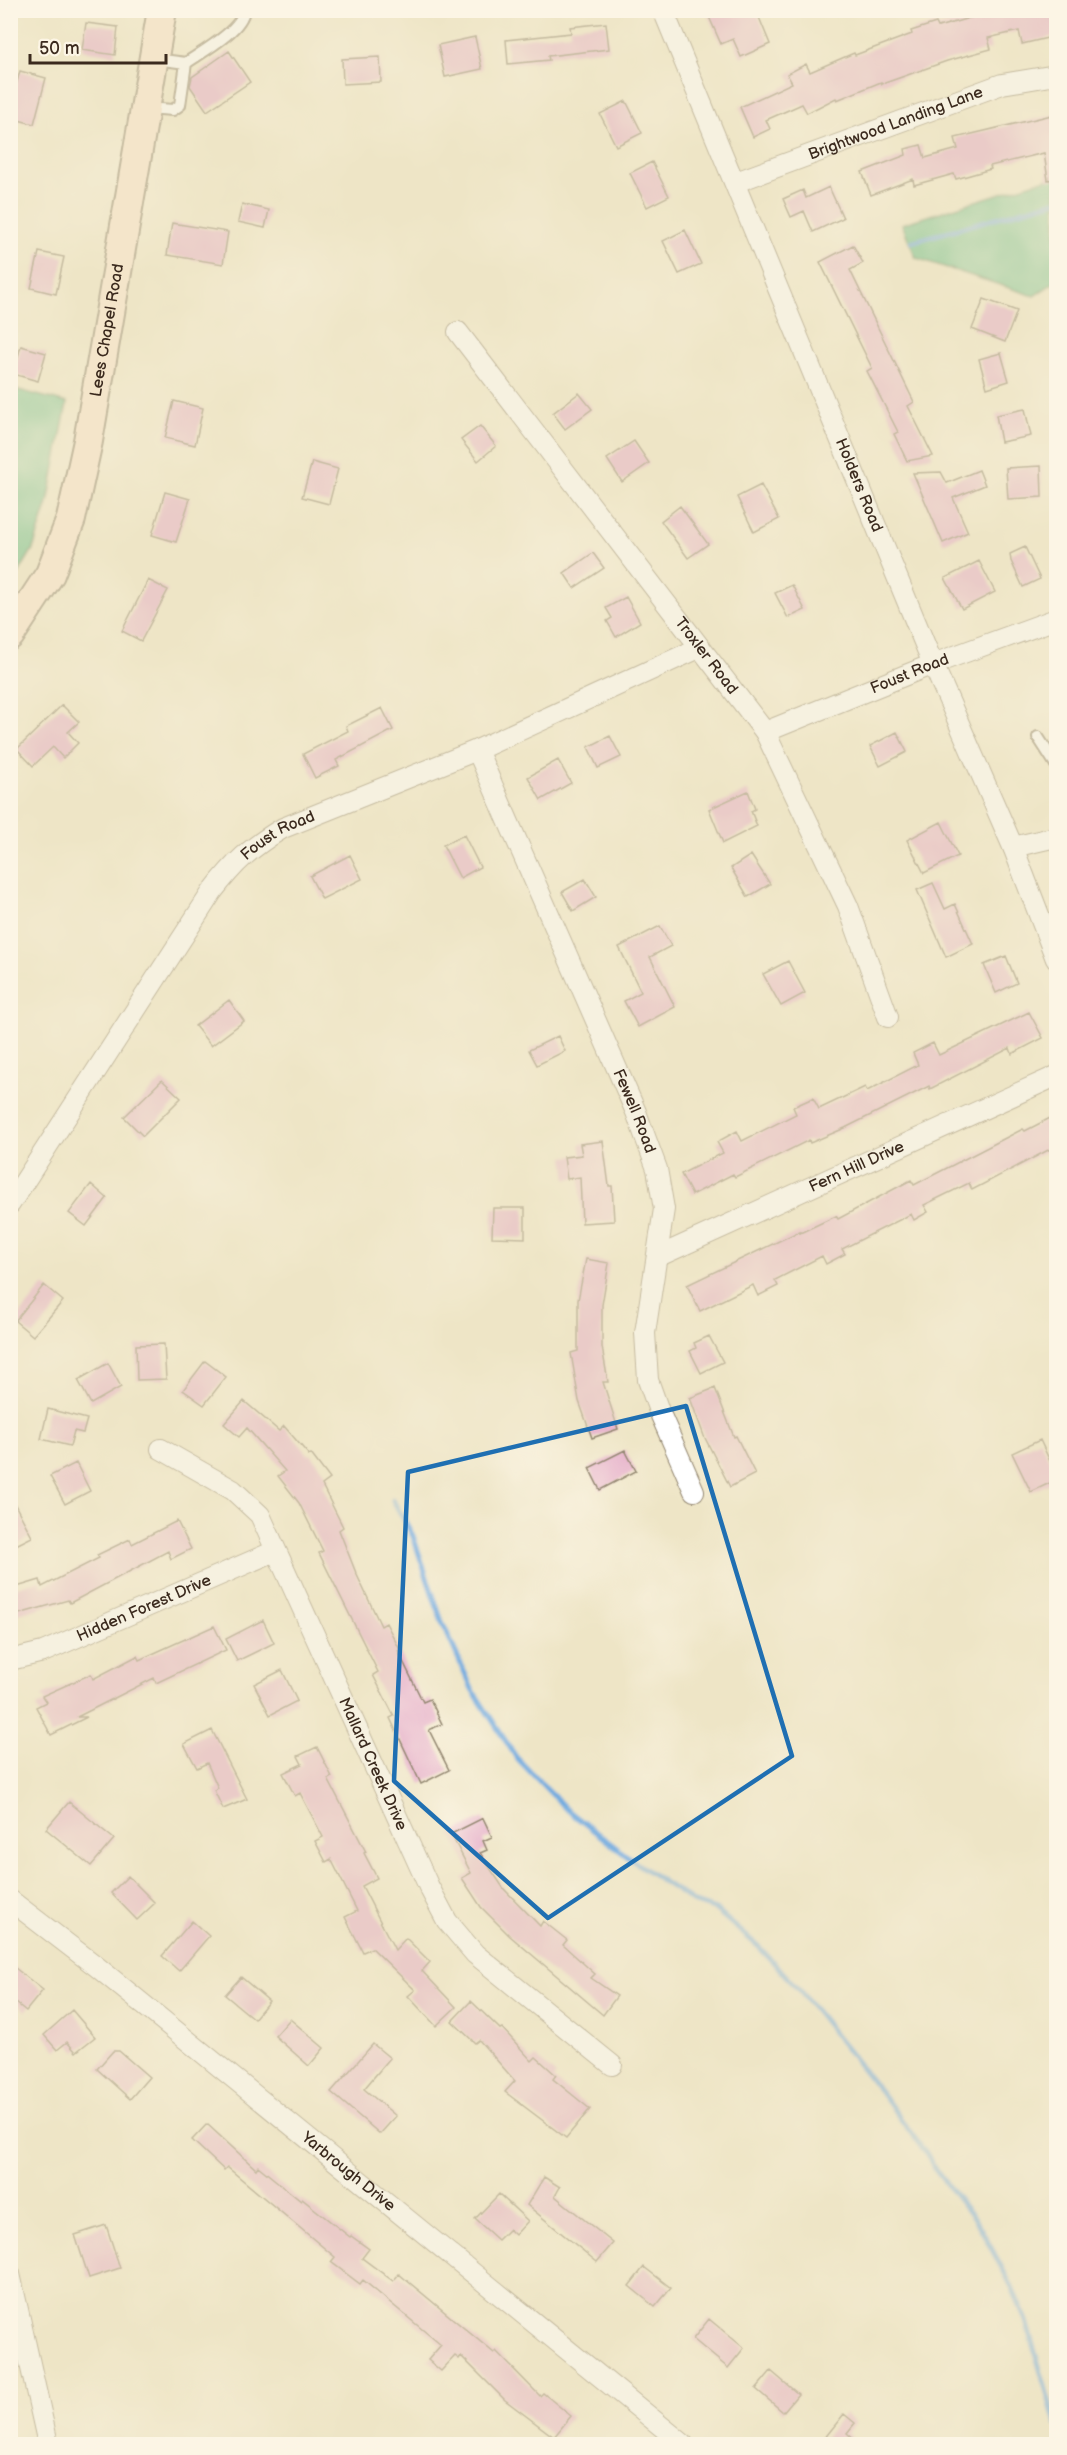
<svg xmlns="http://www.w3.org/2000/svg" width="1067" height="2455" viewBox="0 0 1067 2455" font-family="'Balsamiq Sans',sans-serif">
<rect width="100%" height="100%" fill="#fcf5e5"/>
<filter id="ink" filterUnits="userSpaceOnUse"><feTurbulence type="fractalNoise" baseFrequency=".0167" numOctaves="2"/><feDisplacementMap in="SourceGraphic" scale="12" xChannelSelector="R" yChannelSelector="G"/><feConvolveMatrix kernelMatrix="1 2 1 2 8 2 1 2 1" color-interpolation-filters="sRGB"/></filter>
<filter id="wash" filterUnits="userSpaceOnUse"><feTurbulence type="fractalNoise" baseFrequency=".008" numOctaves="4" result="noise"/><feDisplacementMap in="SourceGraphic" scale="24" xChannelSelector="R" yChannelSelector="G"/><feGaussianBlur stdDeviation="1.35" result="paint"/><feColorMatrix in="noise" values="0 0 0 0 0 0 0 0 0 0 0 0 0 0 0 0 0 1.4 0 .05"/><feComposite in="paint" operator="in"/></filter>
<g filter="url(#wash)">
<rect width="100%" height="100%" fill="#eee5c6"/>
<path fill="#6dbf8b" stroke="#547454" stroke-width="1.5" d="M1056 176V281L1034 296 916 258 902 224Z
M11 388 67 403 48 503 33 549 11 586Z"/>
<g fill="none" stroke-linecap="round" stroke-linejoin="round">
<path stroke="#70aae0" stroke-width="5" d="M911 242 1056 201
M393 1500 413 1536 442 1622 472 1689 516 1757 566 1809 636 1863 695 1903 716 1910 759 1947 800 1991 883 2095 925 2152 937 2172 980 2227 1012 2287 1026 2321 1056 2424"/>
</g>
<g id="blocks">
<path fill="#e4aac9" d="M706 10H756L770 44 741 57 733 39 721 44Z
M997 10H1056V36L1022 44 1019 31 988 38 991 49 947 61 882 84 881 82 837 100 836 98 807 113 802 104 766 120 770 129 753 137 740 107 792 83 787 74 806 64 810 72 854 53 855 55 912 34 911 31 936 23 938 27Z
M86 23 118 27 115 55 82 50Z
M606 23 609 49 548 56 549 60 508 64 506 40 571 33 570 27Z
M475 37 482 69 445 77 438 45Z
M229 51 250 82 207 111 190 86 192 77Z
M380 57 381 82 343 84 342 59Z
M20 71 46 78 34 124 10 118V107Z
M626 101 642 133 616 146 600 114Z
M1056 114V179L1048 180 1044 153 990 166 991 169 956 179 954 174 914 185 913 179 871 195 862 172 906 155 905 149 921 145 925 158 958 149 955 138Z
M652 162 669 196 647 207 630 173Z
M829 187 843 218 813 232 804 211 791 217 783 199 803 190 806 198Z
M242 204 269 210 265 228 238 222Z
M172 223 228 232 223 264 167 255Z
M685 230 701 264 679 274 663 241Z
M853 245 863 263 850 270 914 402 908 406 933 456 907 461 894 434 898 432 867 371 872 368 820 262Z
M39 252 64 257 56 294 31 288Z
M984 299 1017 311 1005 342 972 329Z
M21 346 46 353 38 381 13 374Z
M1001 353 1009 381 987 388 979 359Z
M579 393 592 409 565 429 553 413Z
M174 401 203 408 195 445 165 438Z
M1025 409 1031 436 1001 442 996 415Z
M480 426 496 446 478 461 461 440Z
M634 441 649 463 622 482 607 459Z
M312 462 338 469 329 504 302 497Z
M1041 466 1042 497 1008 499 1006 468Z
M979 470 985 485 953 498 968 532 943 543 913 473 941 472 947 483Z
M761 485 779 519 754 532 737 497Z
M165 492 190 499 176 542 152 535Z
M680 506 708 544 688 558 661 521Z
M1025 547 1040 579 1023 587 1011 561 1010 554Z
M593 553 604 568 574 588 564 573Z
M979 561 995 592 962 609 945 578Z
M148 580 168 590 141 641 122 631Z
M792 585 805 610 788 618 775 593Z
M626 597 640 622 616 637 607 621 612 618 606 608Z
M62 705 79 722 68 732 78 743 63 758 53 747 33 766 17 749Z
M382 708 393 730 336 760 339 766 315 778 303 754 348 731 346 726Z
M897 732 907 752 880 766 870 746Z
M610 736 621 757 598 768 588 747Z
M558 760 571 783 541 800 528 777Z
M748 791 755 809 751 811 757 826 723 843 709 809Z
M941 822 958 856 924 873 907 840Z
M464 835 480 867 460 878 443 845Z
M350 855 362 879 322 899 310 876Z
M751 855 770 884 748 897 731 868Z
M585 879 596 897 573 911 562 892Z
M933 883 945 909 955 904 973 944 946 957 917 890Z
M660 926 671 946 650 957 675 1007 638 1027 624 1001 641 992 619 947Z
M1006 956 1017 983 996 993 984 965Z
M788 961 805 993 781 1006 763 974Z
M229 1000 244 1021 211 1046 195 1026Z
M1029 1012 1043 1038 1012 1054 1010 1048 930 1089 929 1086 845 1128 810 1143 809 1140 735 1177 733 1174 692 1195 681 1174 723 1153 717 1142 737 1131 742 1141 796 1114 793 1107 813 1098 819 1109 865 1087 867 1091 918 1065 913 1053 933 1043 939 1055Z
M558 1036 565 1051 537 1065 529 1050Z
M162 1080 181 1098 143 1136 124 1117Z
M1056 1115V1146L972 1190 969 1183 924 1205 928 1212 914 1220 911 1214 842 1249 845 1254 826 1264 822 1256 775 1280 778 1286 758 1296 753 1285 700 1311 687 1285 800 1231V1233L836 1216 838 1219 911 1180 914 1185 1023 1129 1025 1131Z
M603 1141 609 1186H612L614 1221 582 1223 580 1177 567 1179 564 1157 582 1155 580 1144Z
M91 1184 107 1198 86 1226 69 1213Z
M493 1208H525V1238L492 1237Z
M586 1259 609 1263 602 1305V1347L608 1382H603L618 1429 592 1438 579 1401 571 1353 578 1351V1300Z
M44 1285 63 1301 33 1336 15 1321Z
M709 1336 723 1362 701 1373 690 1351 696 1348 694 1343Z
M164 1344 166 1379 137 1380 136 1345Z
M205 1361 226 1377 204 1405 183 1390Z
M108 1363 121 1387 91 1404 78 1380Z
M715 1388 734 1437 736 1436 755 1474 730 1487 704 1436 690 1398Z
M244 1401 279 1431 284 1426 309 1455 311 1454 330 1479 322 1485 343 1527 339 1530 356 1573 381 1626 386 1623 400 1650 398 1651 423 1702 430 1699 442 1724 429 1730 449 1770 421 1784 390 1718 394 1716 373 1675 378 1672 319 1553 323 1551 299 1503 278 1476 285 1471 247 1428 239 1437 224 1424Z
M48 1409 87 1419 83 1433 74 1431 70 1446 41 1439Z
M1040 1440 1056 1474V1480L1031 1492 1012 1453Z
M625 1450 636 1471 600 1490 589 1468Z
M76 1463 90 1491 65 1504 50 1476Z
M10 1495 32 1537 10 1548Z
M177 1521 191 1549 171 1559 168 1551 70 1603 68 1600 15 1615 10 1599V1589L40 1580 42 1587 99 1558 97 1555 130 1539 132 1544Z
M263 1620 274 1643 237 1661 226 1639Z
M214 1626 226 1650 156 1683 154 1678 77 1717H87L51 1735 36 1707 46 1702 42 1696 91 1674 93 1679 137 1656 139 1660Z
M282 1670 297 1701 270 1715 254 1684Z
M212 1730 247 1799 223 1809 214 1790 218 1788 207 1763 197 1768 184 1744Z
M317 1747 332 1777 328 1779 366 1852 364 1853 377 1878 362 1886 395 1950 406 1938 430 1962 422 1971 456 2007 436 2026 408 1996 415 1990 372 1948 363 1952 345 1917 357 1911 331 1859 326 1862 315 1841 323 1837 300 1793 295 1796 283 1773 302 1764 298 1756Z
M69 1802 114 1839 91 1866 46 1829Z
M483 1818 492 1837 483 1841 487 1850 480 1853 504 1889 540 1926 543 1921 567 1940 563 1945 595 1974 591 1978 617 1996 603 2015 510 1936 481 1907 462 1878 471 1873 451 1834Z
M128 1876 155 1903 137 1920 111 1893Z
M192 1921 209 1936 179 1971 162 1956Z
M10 1964 43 1990 26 2011 10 1998Z
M241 1977 269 2001 254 2019 225 1995Z
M471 2001 500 2029 502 2028 532 2061 536 2057 556 2075 553 2079 590 2109 566 2138 505 2092 515 2081 479 2040 475 2043 452 2021Z
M72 2010 95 2037 76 2052 67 2042 57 2050 44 2035Z
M290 2019 324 2048 309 2066 275 2036Z
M373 2044 390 2058 364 2089 396 2116 380 2134 331 2092Z
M113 2051H119L149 2077 130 2099 97 2069Z
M207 2124 256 2169 258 2166 301 2201 302 2199 350 2237 351 2236 369 2249 362 2258 393 2281 399 2274 494 2353 496 2351 540 2396 543 2393 571 2416 554 2437 505 2400 461 2356 459 2359 455 2356 441 2371 428 2360 441 2345 363 2280 360 2284 331 2262 335 2257 227 2167 224 2170 192 2140Z
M544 2177 560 2187 555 2196 613 2243 597 2262 527 2205Z
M499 2194 528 2221 515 2235 509 2229 498 2240 475 2219Z
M106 2225 120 2268 89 2278 75 2235Z
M644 2267 671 2288 655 2307 629 2286Z
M709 2319 744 2348 728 2368 693 2339Z
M771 2371 798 2394 783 2412 756 2389Z
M844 2414 855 2423 847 2433 860 2445H819Z"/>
</g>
</g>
<g filter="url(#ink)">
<use href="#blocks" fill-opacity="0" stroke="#948872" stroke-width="1.5"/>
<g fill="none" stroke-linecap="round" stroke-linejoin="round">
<g stroke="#948872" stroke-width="14">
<path id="lane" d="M155 59 186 63
M147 108 173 110 180 105 186 63C202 52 242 30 244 10
M1038 737 1056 765"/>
</g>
<g stroke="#948872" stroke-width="22">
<g id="street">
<path id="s1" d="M663 10 933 664 1013 847 1056 959"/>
<path id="s2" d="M736 182 1002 84 1056 75"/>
<path id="s3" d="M458 332 765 732 848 906 888 1017"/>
<path id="s4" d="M765 732 933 664 1056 619"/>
<path id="s5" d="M477 750 636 1112 657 1169 664 1209 645 1333 648 1380 659 1411 694 1491"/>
<path d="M1013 847 1056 837"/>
<path id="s6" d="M10 1204 212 892C235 862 250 848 283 828L477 750 699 648"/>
<path id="s7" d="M657 1257 1056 1076"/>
<path id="s8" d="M161 1449 233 1490 260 1515 429 1887 447 1921 475 1954 612 2065"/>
<path id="s9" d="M10 1660 43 1652 275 1551"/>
<path id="s10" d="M10 1900 96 1966 683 2444"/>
<path d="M10 2274 48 2444"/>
</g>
</g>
<g stroke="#948872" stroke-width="32">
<g id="secondary">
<path id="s11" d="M10 635 50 574 71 519 88 441 162 10"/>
</g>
</g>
<use href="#lane" stroke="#fff" stroke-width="10"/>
<use href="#street" stroke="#fff" stroke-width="20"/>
<use href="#secondary" stroke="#fbe5cf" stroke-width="28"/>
</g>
</g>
<path d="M0 0H1067V2455H0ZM686 1406 792 1756 548 1918 394 1781 408 1472Z" fill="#eee5c6" fill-opacity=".55" fill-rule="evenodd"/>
<path fill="none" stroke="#1f6fb2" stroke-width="4.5" stroke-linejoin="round" d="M686 1406 792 1756 548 1918 394 1781 408 1472Z"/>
<g text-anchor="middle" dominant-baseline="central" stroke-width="4.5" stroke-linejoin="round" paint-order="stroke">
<g font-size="16" fill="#3b2a1e" stroke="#fcf5e5">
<text stroke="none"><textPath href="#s2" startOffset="170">Brightwood Landing Lane</textPath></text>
<text stroke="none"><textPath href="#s11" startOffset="324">Lees Chapel Road</textPath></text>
<text stroke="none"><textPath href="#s1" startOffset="514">Holders Road</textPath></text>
<text stroke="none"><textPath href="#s3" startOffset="408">Troxler Road</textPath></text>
<text stroke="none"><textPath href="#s4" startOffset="156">Foust Road</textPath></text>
<text stroke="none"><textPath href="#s6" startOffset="460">Foust Road</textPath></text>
<text stroke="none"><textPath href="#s5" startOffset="394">Fewell Road</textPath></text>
<text stroke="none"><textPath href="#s7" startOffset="219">Fern Hill Drive</textPath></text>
<text stroke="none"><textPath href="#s9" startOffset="144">Hidden Forest Drive</textPath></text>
<text stroke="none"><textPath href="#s8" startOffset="393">Mallard Creek Drive</textPath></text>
<text stroke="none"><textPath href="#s10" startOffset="434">Yarbrough Drive</textPath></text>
</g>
</g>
<rect width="1067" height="2455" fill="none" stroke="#fcf5e5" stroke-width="36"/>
<path d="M30 54v9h136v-9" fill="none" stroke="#3b2a1e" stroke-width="3"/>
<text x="39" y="54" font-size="18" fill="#3b2a1e" stroke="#fcf5e5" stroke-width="4.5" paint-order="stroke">50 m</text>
</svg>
